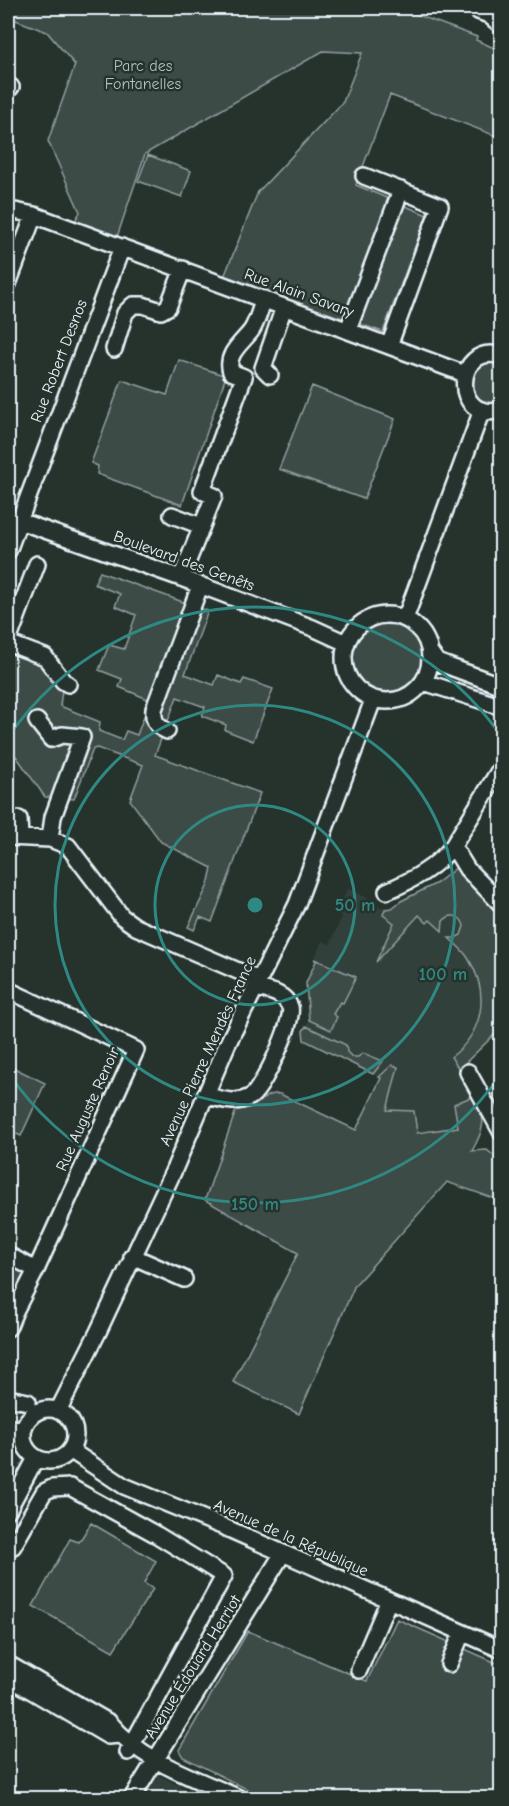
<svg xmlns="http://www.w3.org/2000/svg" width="509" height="1806" viewBox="0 0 509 1806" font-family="'Comic Neue',sans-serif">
<rect width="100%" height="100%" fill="#26332d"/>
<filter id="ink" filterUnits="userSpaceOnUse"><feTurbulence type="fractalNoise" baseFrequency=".0167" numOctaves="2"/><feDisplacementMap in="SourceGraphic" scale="12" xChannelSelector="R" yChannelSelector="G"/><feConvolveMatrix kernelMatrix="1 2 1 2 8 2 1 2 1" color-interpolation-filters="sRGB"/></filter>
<g filter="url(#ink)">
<path fill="#333f3a" d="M456 868 501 912V1013L496 1033 459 1069 482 1106 483 1118 479 1138 457 1161 368 1105 381 1078 304 1040 303 1031 309 1019 306 983 316 961 314 959 322 941 330 944 342 917 336 913 348 889 372 900 378 907 392 908 401 901 437 883Z
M154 1773 203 1798H141Z"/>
<path fill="#3e4b47" stroke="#939ea0" stroke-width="1.5" d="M8 8H399L477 37 476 40 501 51V138L390 95 356 185 427 215 383 332 224 277 258 192 343 102 362 53 323 51 145 154 117 237 75 221 80 212 48 141 75 65 47 32 8 17Z
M148 155 191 171 182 197 138 181Z
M179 360 226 376 182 505 97 474 98 466 91 463 122 380 167 395Z
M490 361 501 363V404C469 410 459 371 490 361Z
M312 386 395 419 364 499 279 469Z
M100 572 208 611 185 674 214 685 218 675 241 684 244 679 273 689 253 741 225 730 226 725 202 716 205 707 177 697 155 755 260 793 212 922 200 917 194 930 188 927 208 885 212 868 161 842 130 800 143 765 97 748 93 749 74 799 45 797 16 756 8 763V648L42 661 62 690 60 706 100 722 99 731 122 740 126 731 137 735 150 700 119 687 122 679 99 670 109 645 124 649 136 615 115 606 120 594 94 584Z
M353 658a35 35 0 1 1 70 0a35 35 0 1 1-70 0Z
M456 868 501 912V1013L496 1033 459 1069 451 1057C484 1032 490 993 468 958 463 950 455 944 449 938H455L461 935 464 926C461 915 451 913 443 921L442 931 430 920 427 923 419 915 376 962 394 923 383 915 385 909 392 908 401 901 437 883Z
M314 959 356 977 343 1003 340 1002 333 1014 337 1017 331 1030 309 1020 306 983 316 961Z
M306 1026 346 1045 347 1052 352 1057H358L363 1053 383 1061 373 1074 304 1040 303 1031Z
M8 1065 45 1083 21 1136 8 1130Z
M392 1065 398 1067 387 1110 414 1111 417 1133 458 1127 454 1104 476 1095C486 1120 485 1128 472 1151L487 1150 493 1155 501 1158V1201L447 1182 355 1285 299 1414 233 1382 298 1253 205 1200 236 1110C259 1110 262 1092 280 1094L356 1130 381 1078 379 1077Z
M8 1262 21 1268 26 1273 13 1298 8 1300Z
M91 1523 156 1561 144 1583 153 1589 113 1651 33 1606 70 1539 79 1542Z
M397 1619 501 1665V1798H265L183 1757 179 1750 248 1631 367 1681Z"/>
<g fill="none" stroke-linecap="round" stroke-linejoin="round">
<g stroke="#e8f1f8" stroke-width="20">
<path id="minor" d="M478 11 489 15 502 26
M8 88 11 87
M364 176 440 206 389 346
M8 211H15L34 215 465 374
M8 284 34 215
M348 330 401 190
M114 349 125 313 133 305H143L161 311 168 307 183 269
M502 356C454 341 450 424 502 410
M270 375 263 368 284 307
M172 515 201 526
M8 517 181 578 313 628 346 643
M8 551 122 247
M181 578 214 496 202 491 244 377 231 372C225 354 242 343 251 331 257 323 260 309 264 299
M344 658a43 43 0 1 1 86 0a43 43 0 1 1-86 0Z
M405 619 482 410
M8 641 37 564
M8 643 45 657 63 681 68 684
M430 652 437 662 502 686
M424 682 502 707
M37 721 51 739 62 735 82 737 53 817 50 839
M167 731C156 726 153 721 154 709L200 586
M19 819 20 837
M8 837 50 839 68 846 122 917 136 927 259 980
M453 846 467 869 502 905
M387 891C413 880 435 868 453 846L502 766
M8 990 136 1050 36 1270 15 1311
M468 1072 502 1133
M205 1095C220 1099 235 1105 250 1097 262 1091 295 1019 290 1007 284 992 268 991 255 988
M8 1255 36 1270
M132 1256 184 1279
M8 1328 15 1311 8 1307
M8 1398 28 1402
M23 1435a26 26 0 1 1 52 0a26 26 0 1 1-52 0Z
M58 1411 98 1332 173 1172 227 1045 297 904 373 700
M8 1428 24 1429
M70 1450 124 1486 224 1527 502 1650
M8 1510 36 1458
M8 1545 13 1546 44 1492 52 1488 70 1487 157 1535 224 1576 128 1752
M8 1664 110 1723C142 1762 195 1778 239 1798
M449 1664 462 1633
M359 1670 389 1600
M8 1677 108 1736 120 1735
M132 1798 283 1553"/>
</g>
<use href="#minor" stroke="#26332d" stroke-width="15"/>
</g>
</g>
<g fill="none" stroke="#308883" stroke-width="3">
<circle cx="255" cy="905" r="100"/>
<circle cx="255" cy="905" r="200"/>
<path d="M501 1074A299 299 0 0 1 9 1074M9 736A299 299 0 0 1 501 736"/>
</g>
<g text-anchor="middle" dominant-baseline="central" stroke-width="5" stroke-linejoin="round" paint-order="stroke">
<g font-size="16" fill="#b5bfc3" stroke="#26332d">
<text x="143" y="66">Parc des<tspan x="143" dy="18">Fontanelles</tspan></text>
</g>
<g font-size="16" fill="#e8f1f8" stroke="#26332d">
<text transform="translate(299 293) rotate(20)">Rue Alain Savary</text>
<text transform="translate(59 361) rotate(-69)">Rue Robert Desnos</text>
<text transform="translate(184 561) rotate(20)">Boulevard des Genêts</text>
<text transform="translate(208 1051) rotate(-65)">Avenue Pierre Mendès France</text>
<text transform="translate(88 1109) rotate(-66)">Rue Auguste Renoir</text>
<text transform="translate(291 1538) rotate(24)">Avenue de la République</text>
<text transform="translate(193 1667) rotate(-58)">Avenue Édouard Herriot</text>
</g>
</g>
<circle cx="255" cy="905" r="9" fill="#308883" stroke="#26332d" stroke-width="3"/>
<g font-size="18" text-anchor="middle" font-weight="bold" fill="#308883" stroke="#26332d" stroke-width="5" stroke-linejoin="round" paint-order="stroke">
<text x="355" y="911">50 m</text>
<text x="443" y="980">100 m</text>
<text x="255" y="1210">150 m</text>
</g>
<rect width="509" height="1806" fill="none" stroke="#26332d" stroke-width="30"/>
<rect x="15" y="15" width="479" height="1776" fill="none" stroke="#e8f1f8" stroke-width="2" filter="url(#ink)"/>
</svg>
